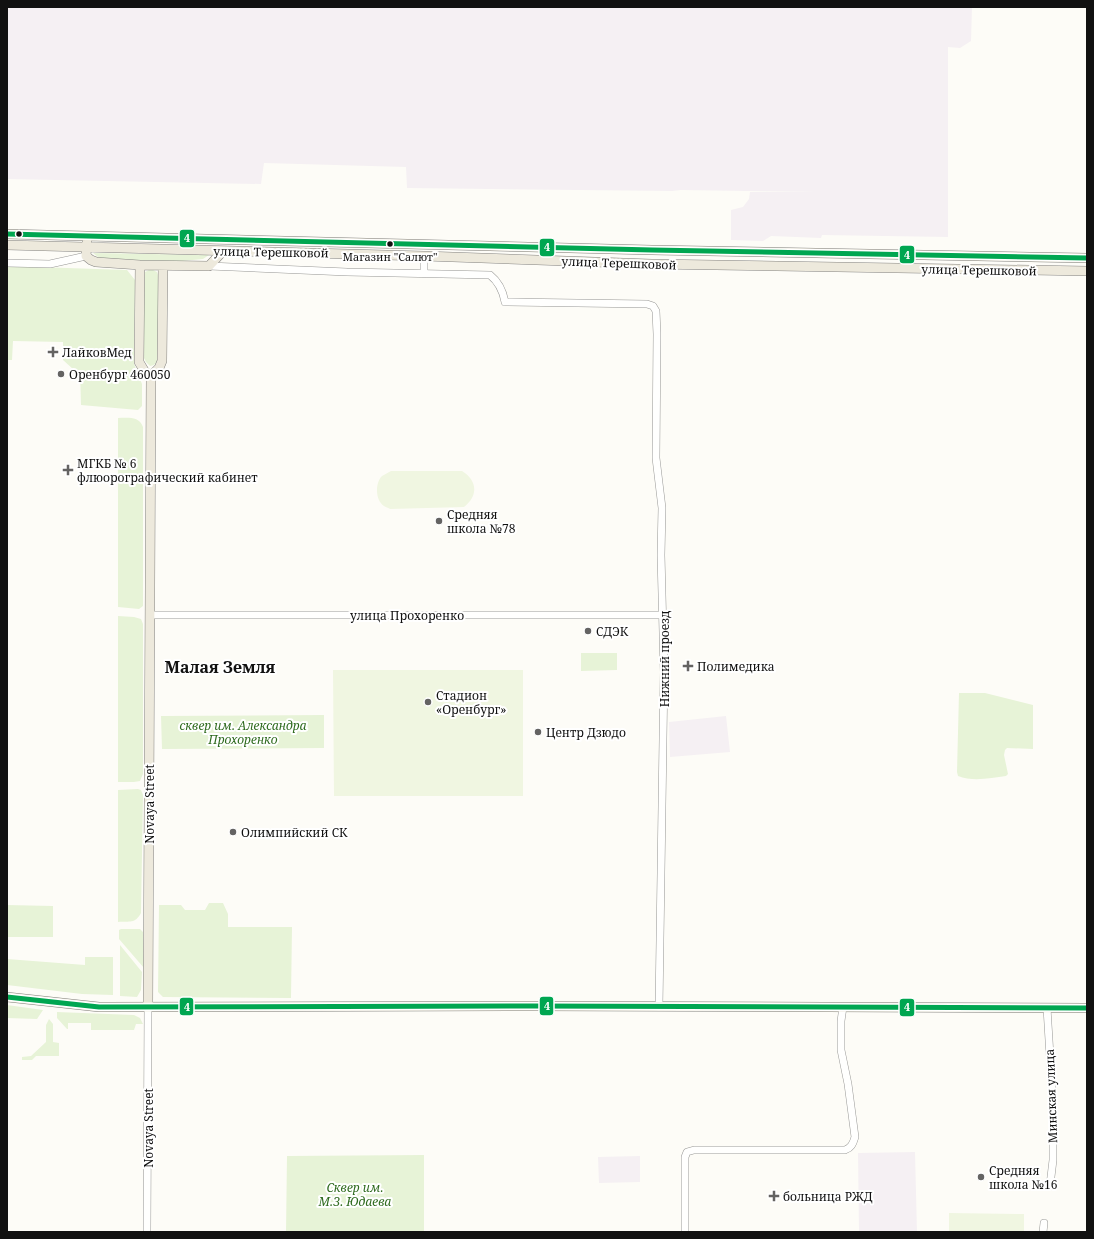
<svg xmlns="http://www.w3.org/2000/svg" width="1094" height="1239" viewBox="0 0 1094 1239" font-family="'Noto Serif',serif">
<rect width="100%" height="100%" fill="#fdfcf7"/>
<path fill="#f5f0f3" d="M7 7H972L971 41 960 48 948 47V237L822 235 821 238 771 236 763 241 731 240V210L743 207 749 199 750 192H818L681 190 672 191 407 188 406 167 264 163 261 184 7 179Z
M726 716 730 752 670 757 669 722Z
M915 1152 917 1232H859L858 1153Z
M640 1156V1182L599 1183 598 1157Z"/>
<path fill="#e7f3d7" d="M93 253 209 255 203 259 161 263 99 258Z
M7 266 127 270 135 280 134 364 142 384V406L138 410 81 405 80 370H74L63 360V342L13 341 12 360H7Z
M149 270H153L157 272 159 278 158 361 154 365 150 366 146 362 144 358V277L145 272Z
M118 418C128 418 139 416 143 427V606L139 609 118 607Z
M118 616 134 617 141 619 143 624V774L140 781 134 782H118Z
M581 653H617V670L581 671Z
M959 693H985L1033 705V749L1007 748 1005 750 1004 755 1008 774 1006 776C991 778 973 782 958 776L957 772Z
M324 715V748L162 749 161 716Z
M138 789 141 790 143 795 141 913C135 924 130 921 118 922V790Z
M209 903H223L228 914V927H292L291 998 163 997 158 992 159 905H181L185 910H205Z
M7 905 53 906V937H7Z
M121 929H140L143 932 144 968 119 939V930Z
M120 945 142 972 141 990 137 997 120 996Z
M85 957H113V995L82 994 7 985V959L85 965Z
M7 1005 43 1010 37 1019 7 1018Z
M57 1012 134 1015 140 1018 143 1024H136L134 1030H91V1023H68V1029H67L57 1018Z
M49 1019 53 1024V1042L59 1043V1056H36L32 1060H22V1057L31 1056 46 1042V1025Z
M424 1155V1232H286L287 1156Z"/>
<path fill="#f0f6e1" d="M391 471H462C478 481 478 496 464 507L390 509C389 508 385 507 384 506 375 500 375 483 382 476 385 474 388 473 391 471Z
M333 670H523V796H334Z
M949 1213 1024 1214V1232H949Z"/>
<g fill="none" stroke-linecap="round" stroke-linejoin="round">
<g stroke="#979795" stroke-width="8">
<path id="minor" d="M424 256V274
M7 263 50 264 86 256
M209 266 347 272 490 275C499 282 503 291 505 302L647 304 653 306 656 311 657 334 656 458 662 508 661 555 664 672 659 1007
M151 615H664
M1047 1008 1053 1104V1160L1050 1185
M147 1232 148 1007
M685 1232V1157L687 1152 694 1150H845C851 1148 853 1144 855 1137L848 1084 841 1050V1021L843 1007
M1043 1232 1044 1223"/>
</g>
<g stroke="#858482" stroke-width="10">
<path id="major" d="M7 234 652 250 1087 258
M87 243 86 256 91 260 96 262 140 265 209 266 223 251
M7 245 424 256 652 264 1087 271
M140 265 139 362 145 372 151 376
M7 997 99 1007 532 1006 1087 1008
M148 1007 151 376 159 368 162 361 163 266"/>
</g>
<use href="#minor" stroke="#fffffe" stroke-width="7"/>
<use href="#major" stroke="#ede9dc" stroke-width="9"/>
<g stroke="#fff" stroke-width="8">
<path id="bus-1" d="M7 234 652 250 1087 258
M7 997 99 1007 532 1006 1087 1008"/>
</g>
<use href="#bus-1" stroke="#00a651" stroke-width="5"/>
</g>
<g fill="#111" stroke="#fff" stroke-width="1.5">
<circle cx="19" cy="234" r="3.5"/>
<circle cx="390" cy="244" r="3.5"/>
</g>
<g fill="#646362" stroke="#fff" stroke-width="1.5">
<path d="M51 346h4v4h4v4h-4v4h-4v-4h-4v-4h4z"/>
<circle cx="61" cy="374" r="4"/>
<path d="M66 464h4v4h4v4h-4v4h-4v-4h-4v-4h4z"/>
<circle cx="439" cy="521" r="4"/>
<circle cx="588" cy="631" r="4"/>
<path d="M686 660h4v4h4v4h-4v4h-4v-4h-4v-4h4z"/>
<circle cx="428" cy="702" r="4"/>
<circle cx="538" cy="732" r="4"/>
<circle cx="233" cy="832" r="4"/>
<circle cx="981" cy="1177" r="4"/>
<path d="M772 1190h4v4h4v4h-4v4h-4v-4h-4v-4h4z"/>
</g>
<g text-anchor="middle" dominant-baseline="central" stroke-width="4" stroke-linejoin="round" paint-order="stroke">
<g font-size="11" fill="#111" stroke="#fff">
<text x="390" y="256">Магазин "Салют"</text>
</g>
<g font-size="12" fill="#111" stroke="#fff">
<text transform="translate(271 252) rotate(1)">улица Терешковой</text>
<text transform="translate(619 263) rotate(2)">улица Терешковой</text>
<text transform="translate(979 270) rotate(1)">улица Терешковой</text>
<text x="407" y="615">улица Прохоренко</text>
<text transform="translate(664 659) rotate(-90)">Нижний проезд</text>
<text transform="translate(149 804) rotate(-90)">Novaya Street</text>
<text transform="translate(1051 1096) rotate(-92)">Минская улица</text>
<text transform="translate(148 1128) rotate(-90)">Novaya Street</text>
</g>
<g font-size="12" fill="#111" stroke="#fff" text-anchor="start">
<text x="62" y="352">ЛайковМед</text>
<text x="69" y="374">Оренбург 460050</text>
<text x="77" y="463">МГКБ № 6<tspan x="77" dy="14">флюорографический кабинет</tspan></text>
<text x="447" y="514">Средняя<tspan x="447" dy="14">школа №78</tspan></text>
<text x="596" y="631">СДЭК</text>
<text x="697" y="666">Полимедика</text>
<text x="436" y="695">Стадион<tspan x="436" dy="14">«Оренбург»</tspan></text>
<text x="546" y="732">Центр Дзюдо</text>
<text x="241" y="832">Олимпийский СК</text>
<text x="989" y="1170">Средняя<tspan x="989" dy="14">школа №16</tspan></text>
<text x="783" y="1196">больница РЖД</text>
</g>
<g font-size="12" font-style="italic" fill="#2f6b1f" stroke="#fff">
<text x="243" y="725">сквер им. Александра<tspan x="243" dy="14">Прохоренко</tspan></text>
<text x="355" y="1187">Сквер им.<tspan x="355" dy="14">М.З. Юдаева</tspan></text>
</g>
<g font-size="16" font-weight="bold" fill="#111" stroke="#fff">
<text x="220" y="667">Малая Земля</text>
</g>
</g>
<g stroke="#fff" stroke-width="1.5">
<rect x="179" y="229" width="16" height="19" rx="4" fill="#00a651"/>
<rect x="539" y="238" width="16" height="19" rx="4" fill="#00a651"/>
<rect x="899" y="245" width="16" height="19" rx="4" fill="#00a651"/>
<rect x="539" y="996" width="15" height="20" rx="4" fill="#00a651"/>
<rect x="179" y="997" width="15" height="19" rx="4" fill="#00a651"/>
<rect x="899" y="998" width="16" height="19" rx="4" fill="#00a651"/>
</g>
<g font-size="11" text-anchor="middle" font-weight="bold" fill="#fff">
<text x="187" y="242">4</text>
<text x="547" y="251">4</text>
<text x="907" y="259">4</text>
<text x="547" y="1010">4</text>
<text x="187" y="1011">4</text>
<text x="907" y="1011">4</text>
</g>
<rect width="1094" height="1239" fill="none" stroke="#111111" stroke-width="16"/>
</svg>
